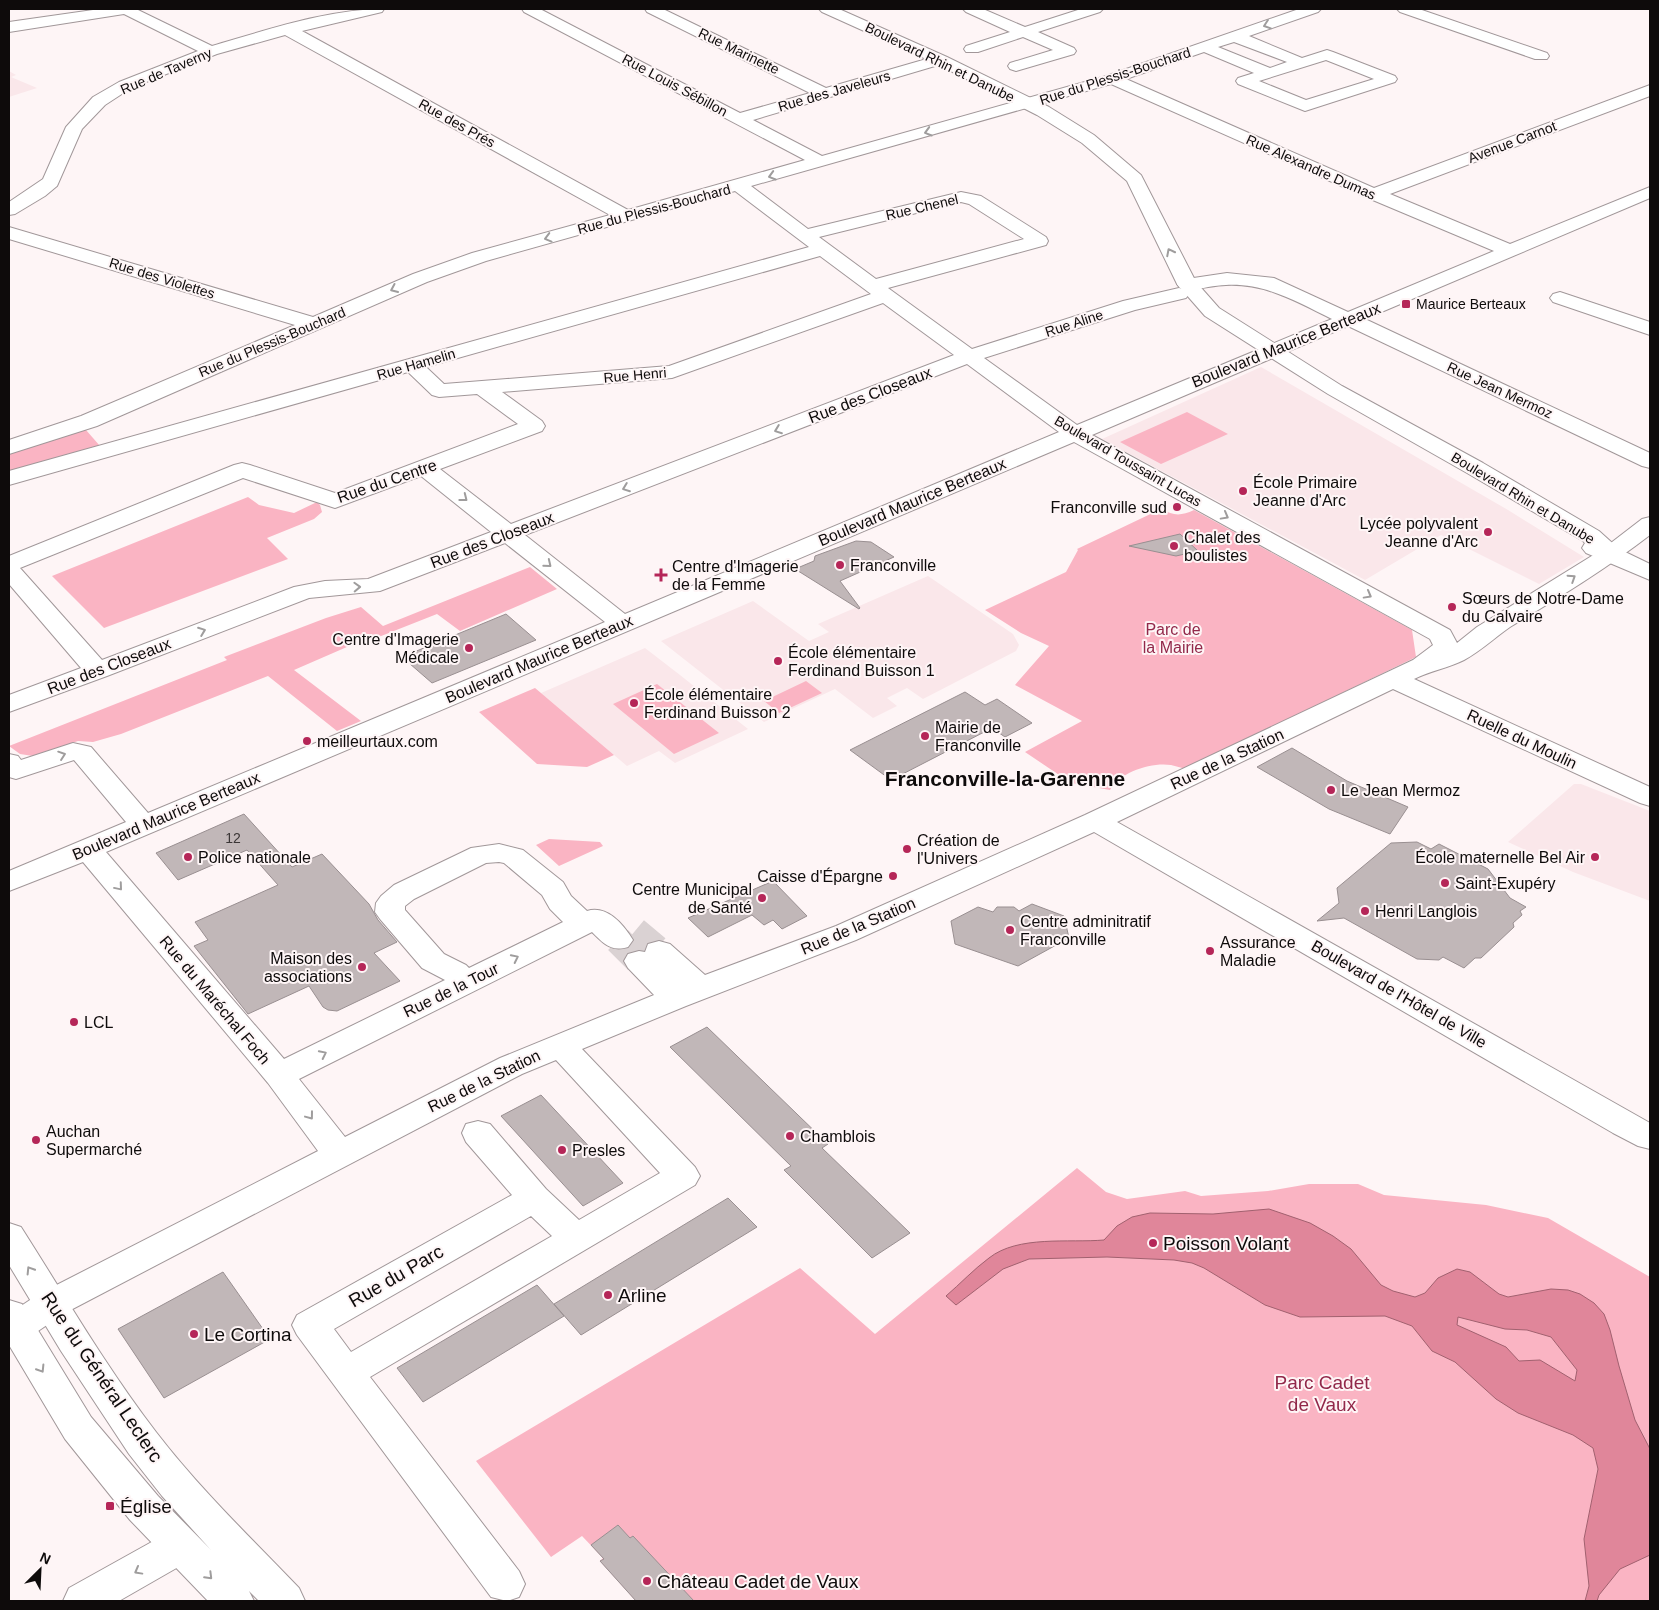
<svg xmlns="http://www.w3.org/2000/svg" width="1659" height="1610" viewBox="0 0 1659 1610" font-family="Helvetica,sans-serif">
<rect width="100%" height="100%" fill="#fef5f6"/>
<path fill="#fae7ea" d="M9 71 16 75 11 77 37 88 9 97Z
M1261 367 1508 510 1584 557 1539 584 1441 535 1365 580 1102 439Z
M928 576 1013 634 1019 645 1016 651 923 699 907 688 887 698 897 706 873 718 835 689 764 722 661 641 753 601 809 641 829 632 818 624Z
M645 648 680 675 748 729 675 763 659 751 627 766 541 693Z
M1574 784H1581L1650 811V901L1573 872 1508 842Z"/>
<path fill="#fab4c3" d="M1187 412 1228 434 1161 464 1120 442Z
M78 430H86L100 446 9 473V450Z
M248 497 259 505 294 513 317 502 320 505 322 512 314 519 267 538 288 559 104 628 52 576Z
M1161 509C1174 516 1181 516 1194 510L1412 630 1416 657 1186 769C1181 768 1176 766 1171 765 1151 762 1120 772 1110 790L1071 783 1025 752 1082 721 1015 685 1049 646 1021 633 985 610 1066 572 1078 550 1077 549Z
M530 567 557 589 460 631 437 614 366 642 363 640 294 670 361 721 337 731 268 676 121 734 93 742 78 741 33 756 20 754 9 746 227 660 224 657 326 618 361 607 383 626Z
M806 681 822 693 779 713 764 701Z
M657 684 719 733 674 754 613 704Z
M535 688 541 693 614 755 587 767 537 764 479 712Z
M549 839 600 842 603 846 559 866 536 845Z
M1077 1168 1106 1192 1127 1199 1185 1191 1201 1196 1268 1191 1309 1184H1358L1384 1195 1486 1205 1548 1218 1650 1277V1601H636L600 1561 603 1558 582 1536 551 1557 476 1461 800 1268 875 1334Z"/>
<path fill="#e0869a" stroke="#a1616f" fill-rule="evenodd" d="M1269 1209 1310 1223 1333 1236 1351 1249 1381 1285 1393 1291 1415 1297 1425 1293 1438 1278 1457 1269 1470 1272 1499 1294 1508 1297 1551 1289 1568 1290 1580 1294 1594 1303 1604 1314 1610 1330 1619 1366 1635 1420 1650 1449V1555L1620 1569 1599 1595 1597 1601H1585L1589 1586 1584 1539 1598 1469 1593 1448 1573 1435 1518 1413 1496 1399 1455 1362 1432 1351 1412 1326 1385 1316 1300 1317 1265 1305 1204 1268 1192 1263 1174 1260 1107 1257 1029 1259 1003 1269 956 1305 946 1296C960 1284 974 1269 989 1258 1018 1235 1069 1243 1104 1240L1117 1226 1132 1217 1150 1213 1213 1214ZM1458 1317 1505 1329 1527 1330 1551 1337 1577 1370 1575 1381 1540 1360 1519 1361 1506 1347 1457 1325Z"/>
<path fill="#c1b7b8" stroke="#998f91" d="M1180 534 1198 551 1176 556 1129 546Z
M856 541 871 542 894 557 840 581 860 608 859 609 795 569 814 561 815 556Z
M506 614 536 640 432 683 402 657Z
M965 692 985 705 997 699 1032 723 1005 737 992 728 891 780 850 750Z
M1292 748 1347 781 1408 807 1390 834 1329 809 1257 767Z
M244 814 292 867 322 854 369 904 378 920 397 942 374 953 400 981 337 1011 328 1010 323 1007 309 986 248 1014 194 946 208 940 195 922 278 885 247 850 178 880 156 853Z
M1417 842 1431 849 1439 844 1488 869 1510 898 1526 907 1520 911 1522 915 1513 923 1514 927 1481 958H1475L1464 968 1443 957 1439 960 1417 959 1344 918 1317 921 1339 903 1337 888 1391 843Z
M773 881 807 916 782 929 773 920 764 925 752 915 708 937 688 918Z
M1032 904 1064 916 1069 938 1018 966 955 944 951 921 978 907 993 912 997 907H1014L1019 911Z
M707 1027 828 1144 822 1148 910 1233 872 1258 784 1170 791 1166 670 1047Z
M541 1095 623 1183 583 1206 501 1116Z
M728 1198 757 1227 581 1335 554 1304Z
M223 1272 270 1339 164 1398 118 1329Z
M537 1285 564 1316 423 1402 397 1368Z
M618 1525 630 1538 633 1536 694 1601H636L600 1561 604 1559 591 1545Z"/>
<g fill="none" stroke-linecap="round" stroke-linejoin="round">
<path stroke="#dad2d3" stroke-width="28" stroke-dasharray="28 14" stroke-linecap="butt" d="M635 931 659 951
M618 940 639 961"/>
<g stroke="#a19799" stroke-width="2">
<path id="minor" d="M100 9H136L212 46C267 30 328 9 384 9L382 12 302 31 628 210 805 160 524 12 522 9H540L740 113 810 93 647 12 645 9H663L826 88 923 60H935L937 63 935 66 753 120 822 156 1106 76 1299 9H1321L1318 12 1249 36 1302 58 1327 50 1333 52 1395 76 1397 79 1395 82 1305 111 1238 84 1236 81 1238 78 1254 73 1204 52 1126 79 1374 188 1650 85V96L1390 194 1510 244 1650 187V198L1365 319 1650 453V468L1642 466 1348 326 1092 435 1450 630 1457 643 1477 627 1603 549 1642 519 1650 517V535C1606 569 1558 598 1510 627 1494 638 1481 651 1464 660 1448 668 1430 671 1414 679L1650 787V806L1640 803 1393 689 1117 822 1650 1123V1149L1638 1146 1613 1133 1094 832 856 940 686 1006 582 1049 695 1167 700 1176 695 1185 370 1377 519 1571 525 1584 519 1597 507 1601 491 1597 297 1335 292 1325 297 1315 512 1195 466 1142 462 1133 466 1124 478 1121 490 1124 546 1189 579 1220 660 1173 556 1060 522 1074 63 1314 22 1342 9 1347V1314L39 1294 318 1151 268 1083 83 862 9 891V871L126 822 74 760 16 779 9 777V754L18 756 21 760 73 743 91 747 148 813 605 622 505 543 380 591 309 598 107 676 9 712V695L81 668 9 584V556L234 465 242 463 250 465 335 493 518 424 477 394 439 397 432 395 408 372 9 485V471L809 247 735 191 486 261 427 282 97 426 9 454V440L81 416 295 325 9 239V227L313 317 413 274 472 253 610 215 285 35 217 54 131 88 105 105 82 129 57 186 45 196 15 214 9 215V202L43 179 66 127 93 97 119 82 198 51 124 14 9 32V22ZM1234 42 1287 62 1270 68 1218 47ZM1326 60 1374 79 1306 100 1259 81ZM1111 84 1368 198 1494 251 1348 312 1274 278 1227 273 1180 280 1177 284 1180 288C1195 292 1211 285 1226 285 1266 283 1297 302 1332 319L1077 425 984 358 1135 310 1186 298 1189 294 1186 290 1179 288 1123 301 972 349 888 288 1046 245 1048 241 1046 237 981 196 961 192 808 229 751 186ZM961 202 969 204 1024 239 876 279 819 237ZM820 256 871 294 669 366 444 384 426 367ZM883 303 954 355 511 524 440 469 542 431 545 426 542 421 502 392 672 378ZM967 364 1059 432 625 614 525 535ZM1074 442 1430 639 1433 645 1413 660 1085 815 836 926 705 975 670 944 659 941 648 944 645 952 639 951 628 954 624 961 628 968 654 995 500 1058 345 1137 299 1079 592 932C604 944 611 952 628 947L633 940C623 924 607 905 587 911L571 896 563 882 523 850 499 844 471 848 394 885 381 896 376 903 375 912 380 919 422 968 445 980 284 1059 106 852ZM421 476 491 532 368 579 325 581 294 587 102 660 20 568 243 478 335 508ZM499 862 504 863 542 895 550 909 563 922 469 968 466 965 444 954 405 910V906L414 899 486 863ZM531 1216 552 1236 351 1352 334 1329Z
M963 9H983L1025 27 1081 9H1103L1100 12 1038 32 1074 48 1076 51 1074 54 1016 71 1010 69 1008 66 1010 63 1053 50 1023 37 978 52H966L964 49 966 46 1010 32 966 12Z
M1397 9H1419L1547 53 1549 56 1547 59H1535L1400 12Z
M1560 292 1650 322V335L1553 302 1550 298 1553 294Z
M180 1529 194 1534 200 1546 194 1558 119 1601H63L69 1588 166 1534Z"/>
</g>
<g stroke="#a19799" stroke-width="2">
<path id="major" d="M819 9H839L947 57 1049 107 1094 135 1141 175 1196 282 1219 308 1342 386 1483 463 1599 531 1619 549 1650 564V580L1586 553 1582 548 1585 543 1583 541 1467 473 1328 394 1205 316 1177 284 1127 181 1082 143 1037 115 935 63 822 12Z
M9 1223 21 1227C65 1296 106 1367 156 1432 199 1488 250 1537 299 1588L305 1601H259L249 1591 254 1601H208L130 1520 65 1439 9 1345V1300L22 1304 91 1417 158 1496 211 1550 162 1496 129 1454 61 1351 9 1265Z"/>
</g>
<use href="#minor" fill="#fff" fill-rule="evenodd"/>
<use href="#major" fill="#fff" fill-rule="evenodd"/>
</g>
<defs><path id="oneway-chevron" d="M-2-3.5L2.5 0L-2 3.5" fill="none" stroke-width="1.6" stroke-linecap="round" stroke-linejoin="round" transform="scale(1.25)"/></defs>
<g stroke="#9f9d9d">
<use href="#oneway-chevron" transform="translate(1267 25) rotate(161)"/>
<use href="#oneway-chevron" transform="translate(928 132) rotate(164)"/>
<use href="#oneway-chevron" transform="translate(772 176) rotate(164)"/>
<use href="#oneway-chevron" transform="translate(548 238) rotate(165)"/>
<use href="#oneway-chevron" transform="translate(1170 252) rotate(-117)"/>
<use href="#oneway-chevron" transform="translate(394 289) rotate(156)"/>
<use href="#oneway-chevron" transform="translate(778 430) rotate(159)"/>
<use href="#oneway-chevron" transform="translate(626 488) rotate(159)"/>
<use href="#oneway-chevron" transform="translate(464 498) rotate(38)"/>
<use href="#oneway-chevron" transform="translate(1225 516) rotate(29)"/>
<use href="#oneway-chevron" transform="translate(548 564) rotate(39)"/>
<use href="#oneway-chevron" transform="translate(1572 578) rotate(-33)"/>
<use href="#oneway-chevron" transform="translate(357 587) rotate(-2)"/>
<use href="#oneway-chevron" transform="translate(1368 595) rotate(29)"/>
<use href="#oneway-chevron" transform="translate(202 631) rotate(-21)"/>
<use href="#oneway-chevron" transform="translate(62 755) rotate(-19)"/>
<use href="#oneway-chevron" transform="translate(119 887) rotate(50)"/>
<use href="#oneway-chevron" transform="translate(515 958) rotate(-26)"/>
<use href="#oneway-chevron" transform="translate(323 1054) rotate(-26)"/>
<use href="#oneway-chevron" transform="translate(310 1116) rotate(53)"/>
<use href="#oneway-chevron" transform="translate(30 1270) rotate(-122)"/>
<use href="#oneway-chevron" transform="translate(41 1369) rotate(58)"/>
<use href="#oneway-chevron" transform="translate(138 1571) rotate(151)"/>
<use href="#oneway-chevron" transform="translate(209 1576) rotate(45)"/>
</g>
<g fill="#b52658" stroke="#fef5f6" stroke-width="2">
<rect x="1401" y="299" width="10" height="10" rx="2.5"/>
<circle cx="1243" cy="491" r="5"/>
<circle cx="1177" cy="507" r="5"/>
<circle cx="1488" cy="532" r="5"/>
<circle cx="1174" cy="546" r="5"/>
<circle cx="840" cy="565" r="5"/>
<path d="M658.5 567.5h5v5h5v5h-5v5h-5v-5h-5v-5h5z"/>
<circle cx="1452" cy="607" r="5"/>
<circle cx="469" cy="648" r="5"/>
<circle cx="778" cy="661" r="5"/>
<circle cx="634" cy="703" r="5"/>
<circle cx="925" cy="736" r="5"/>
<circle cx="307" cy="741" r="5"/>
<circle cx="1331" cy="790" r="5"/>
<circle cx="907" cy="849" r="5"/>
<circle cx="188" cy="857" r="5"/>
<circle cx="1595" cy="857" r="5"/>
<circle cx="893" cy="876" r="5"/>
<circle cx="1445" cy="883" r="5"/>
<circle cx="762" cy="898" r="5"/>
<circle cx="1365" cy="911" r="5"/>
<circle cx="1010" cy="930" r="5"/>
<circle cx="1210" cy="951" r="5"/>
<circle cx="362" cy="967" r="5"/>
<circle cx="74" cy="1022" r="5"/>
<circle cx="790" cy="1136" r="5"/>
<circle cx="36" cy="1140" r="5"/>
<circle cx="562" cy="1150" r="5"/>
<circle cx="1153" cy="1243" r="5"/>
<circle cx="608" cy="1295" r="5"/>
<circle cx="194" cy="1334" r="5"/>
<rect x="105" y="1501" width="10" height="10" rx="2.5"/>
<circle cx="647" cy="1581" r="5"/>
</g>
<g text-anchor="middle" dominant-baseline="central" stroke-width="4" stroke-linejoin="round" paint-order="stroke">
<g font-size="14" fill="#0e0b0b" stroke="#fef5f6">
<text transform="translate(739 51) rotate(26)">Rue Marinette</text>
<text transform="translate(940 62) rotate(26)">Boulevard Rhin et Danube</text>
<text transform="translate(166 71) rotate(-23)">Rue de Taverny</text>
<text transform="translate(1115 76) rotate(-18)">Rue du Plessis-Bouchard</text>
<text transform="translate(675 85) rotate(28)">Rue Louis Sébillon</text>
<text transform="translate(834 91) rotate(-16)">Rue des Javeleurs</text>
<text transform="translate(457 123) rotate(29)">Rue des Prés</text>
<text transform="translate(1512 142) rotate(-21)">Avenue Carnot</text>
<text transform="translate(1311 167) rotate(24)">Rue Alexandre Dumas</text>
<text transform="translate(922 207) rotate(-13)">Rue Chenel</text>
<text transform="translate(654 209) rotate(-15)">Rue du Plessis-Bouchard</text>
<text transform="translate(162 278) rotate(17)">Rue des Violettes</text>
<text transform="translate(1074 323) rotate(-18)">Rue Aline</text>
<text transform="translate(272 342) rotate(-23)">Rue du Plessis-Bouchard</text>
<text transform="translate(416 364) rotate(-16)">Rue Hamelin</text>
<text transform="translate(635 375) rotate(-5)">Rue Henri</text>
<text transform="translate(1500 390) rotate(25)">Rue Jean Mermoz</text>
<text transform="translate(1128 461) rotate(30)">Boulevard Toussaint Lucas</text>
<text transform="translate(1523 498) rotate(31)">Boulevard Rhin et Danube</text>
</g>
<g font-size="14" fill="#0e0b0b" stroke="#fef5f6" text-anchor="start">
<text x="1416" y="304">Maurice Berteaux</text>
</g>
<g font-size="14" fill="#3b3636">
<text x="233" y="838">12</text>
</g>
<g font-size="16" fill="#0e0b0b" stroke="#fef5f6">
<text transform="translate(1286 345) rotate(-22)">Boulevard Maurice Berteaux</text>
<text transform="translate(870 395) rotate(-21)">Rue des Closeaux</text>
<text transform="translate(387 481) rotate(-19)">Rue du Centre</text>
<text transform="translate(912 502) rotate(-23)">Boulevard Maurice Berteaux</text>
<text transform="translate(492 540) rotate(-21)">Rue des Closeaux</text>
<text transform="translate(539 659) rotate(-23)">Boulevard Maurice Berteaux</text>
<text transform="translate(109 666) rotate(-21)">Rue des Closeaux</text>
<text transform="translate(1522 739) rotate(25)">Ruelle du Moulin</text>
<text transform="translate(1227 759) rotate(-25)">Rue de la Station</text>
<text transform="translate(166 816) rotate(-23)">Boulevard Maurice Berteaux</text>
<text transform="translate(858 926) rotate(-23)">Rue de la Station</text>
<text transform="translate(451 990) rotate(-26)">Rue de la Tour</text>
<text transform="translate(1399 994) rotate(30)">Boulevard de l'Hôtel de Ville</text>
<text transform="translate(215 1000) rotate(50)">Rue du Maréchal Foch</text>
<text transform="translate(484 1081) rotate(-26)">Rue de la Station</text>
</g>
<g font-size="16" fill="#0e0b0b" stroke="#fef5f6" text-anchor="start">
<text x="1253" y="482">École Primaire<tspan x="1253" dy="18">Jeanne d'Arc</tspan></text>
<text x="1167" y="507" text-anchor="end">Franconville sud</text>
<text x="1478" y="523" text-anchor="end">Lycée polyvalent<tspan x="1478" dy="18">Jeanne d'Arc</tspan></text>
<text x="1184" y="537">Chalet des<tspan x="1184" dy="18">boulistes</tspan></text>
<text x="850" y="565">Franconville</text>
<text x="672" y="566">Centre d'Imagerie<tspan x="672" dy="18">de la Femme</tspan></text>
<text x="1462" y="598">Sœurs de Notre-Dame<tspan x="1462" dy="18">du Calvaire</tspan></text>
<text x="459" y="639" text-anchor="end">Centre d'Imagerie<tspan x="459" dy="18">Médicale</tspan></text>
<text x="788" y="652">École élémentaire<tspan x="788" dy="18">Ferdinand Buisson 1</tspan></text>
<text x="644" y="694">École élémentaire<tspan x="644" dy="18">Ferdinand Buisson 2</tspan></text>
<text x="935" y="727">Mairie de<tspan x="935" dy="18">Franconville</tspan></text>
<text x="317" y="741">meilleurtaux.com</text>
<text x="1341" y="790">Le Jean Mermoz</text>
<text x="917" y="840">Création de<tspan x="917" dy="18">l'Univers</tspan></text>
<text x="198" y="857">Police nationale</text>
<text x="1585" y="857" text-anchor="end">École maternelle Bel Air</text>
<text x="883" y="876" text-anchor="end">Caisse d'Épargne</text>
<text x="1455" y="883">Saint-Exupéry</text>
<text x="752" y="889" text-anchor="end">Centre Municipal<tspan x="752" dy="18">de Santé</tspan></text>
<text x="1375" y="911">Henri Langlois</text>
<text x="1020" y="921">Centre adminitratif<tspan x="1020" dy="18">Franconville</tspan></text>
<text x="1220" y="942">Assurance<tspan x="1220" dy="18">Maladie</tspan></text>
<text x="352" y="958" text-anchor="end">Maison des<tspan x="352" dy="18">associations</tspan></text>
<text x="84" y="1022">LCL</text>
<text x="46" y="1131">Auchan<tspan x="46" dy="18">Supermarché</tspan></text>
<text x="800" y="1136">Chamblois</text>
<text x="572" y="1150">Presles</text>
</g>
<g font-size="16" fill="#92284a" stroke="#fef5f6">
<text x="1173" y="629">Parc de<tspan x="1173" dy="18">la Mairie</tspan></text>
</g>
<g font-size="19" fill="#0e0b0b" stroke="#fef5f6" text-anchor="start">
<text x="1163" y="1243">Poisson Volant</text>
<text x="618" y="1295">Arline</text>
<text x="204" y="1334">Le Cortina</text>
<text x="120" y="1506">Église</text>
<text x="657" y="1581">Château Cadet de Vaux</text>
</g>
<g font-size="19" fill="#0e0b0b" stroke="#fef5f6">
<text transform="translate(396 1276) rotate(-30)">Rue du Parc</text>
<text transform="translate(102 1377) rotate(56)">Rue du Général Leclerc</text>
</g>
<g font-size="19" fill="#92284a" stroke="#fef5f6">
<text x="1322" y="1382">Parc Cadet<tspan x="1322" dy="22">de Vaux</tspan></text>
</g>
<g font-size="21" font-weight="bold" fill="#0e0b0b" stroke="#fef5f6">
<text x="1005" y="778">Franconville-la-Garenne</text>
</g>
</g>
<rect width="1659" height="1610" fill="none" stroke="#0e0b0b" stroke-width="20"/>
<g transform="translate(40 1570) rotate(24)" stroke="#fef5f6" stroke-width="4" paint-order="stroke">
<path d="M0-4L9 19L0 12L-9 19Z" fill="#0e0b0b"/>
<text y="-8" font-size="14" font-weight="bold" text-anchor="middle" fill="#0e0b0b">N</text>
</g>
</svg>
